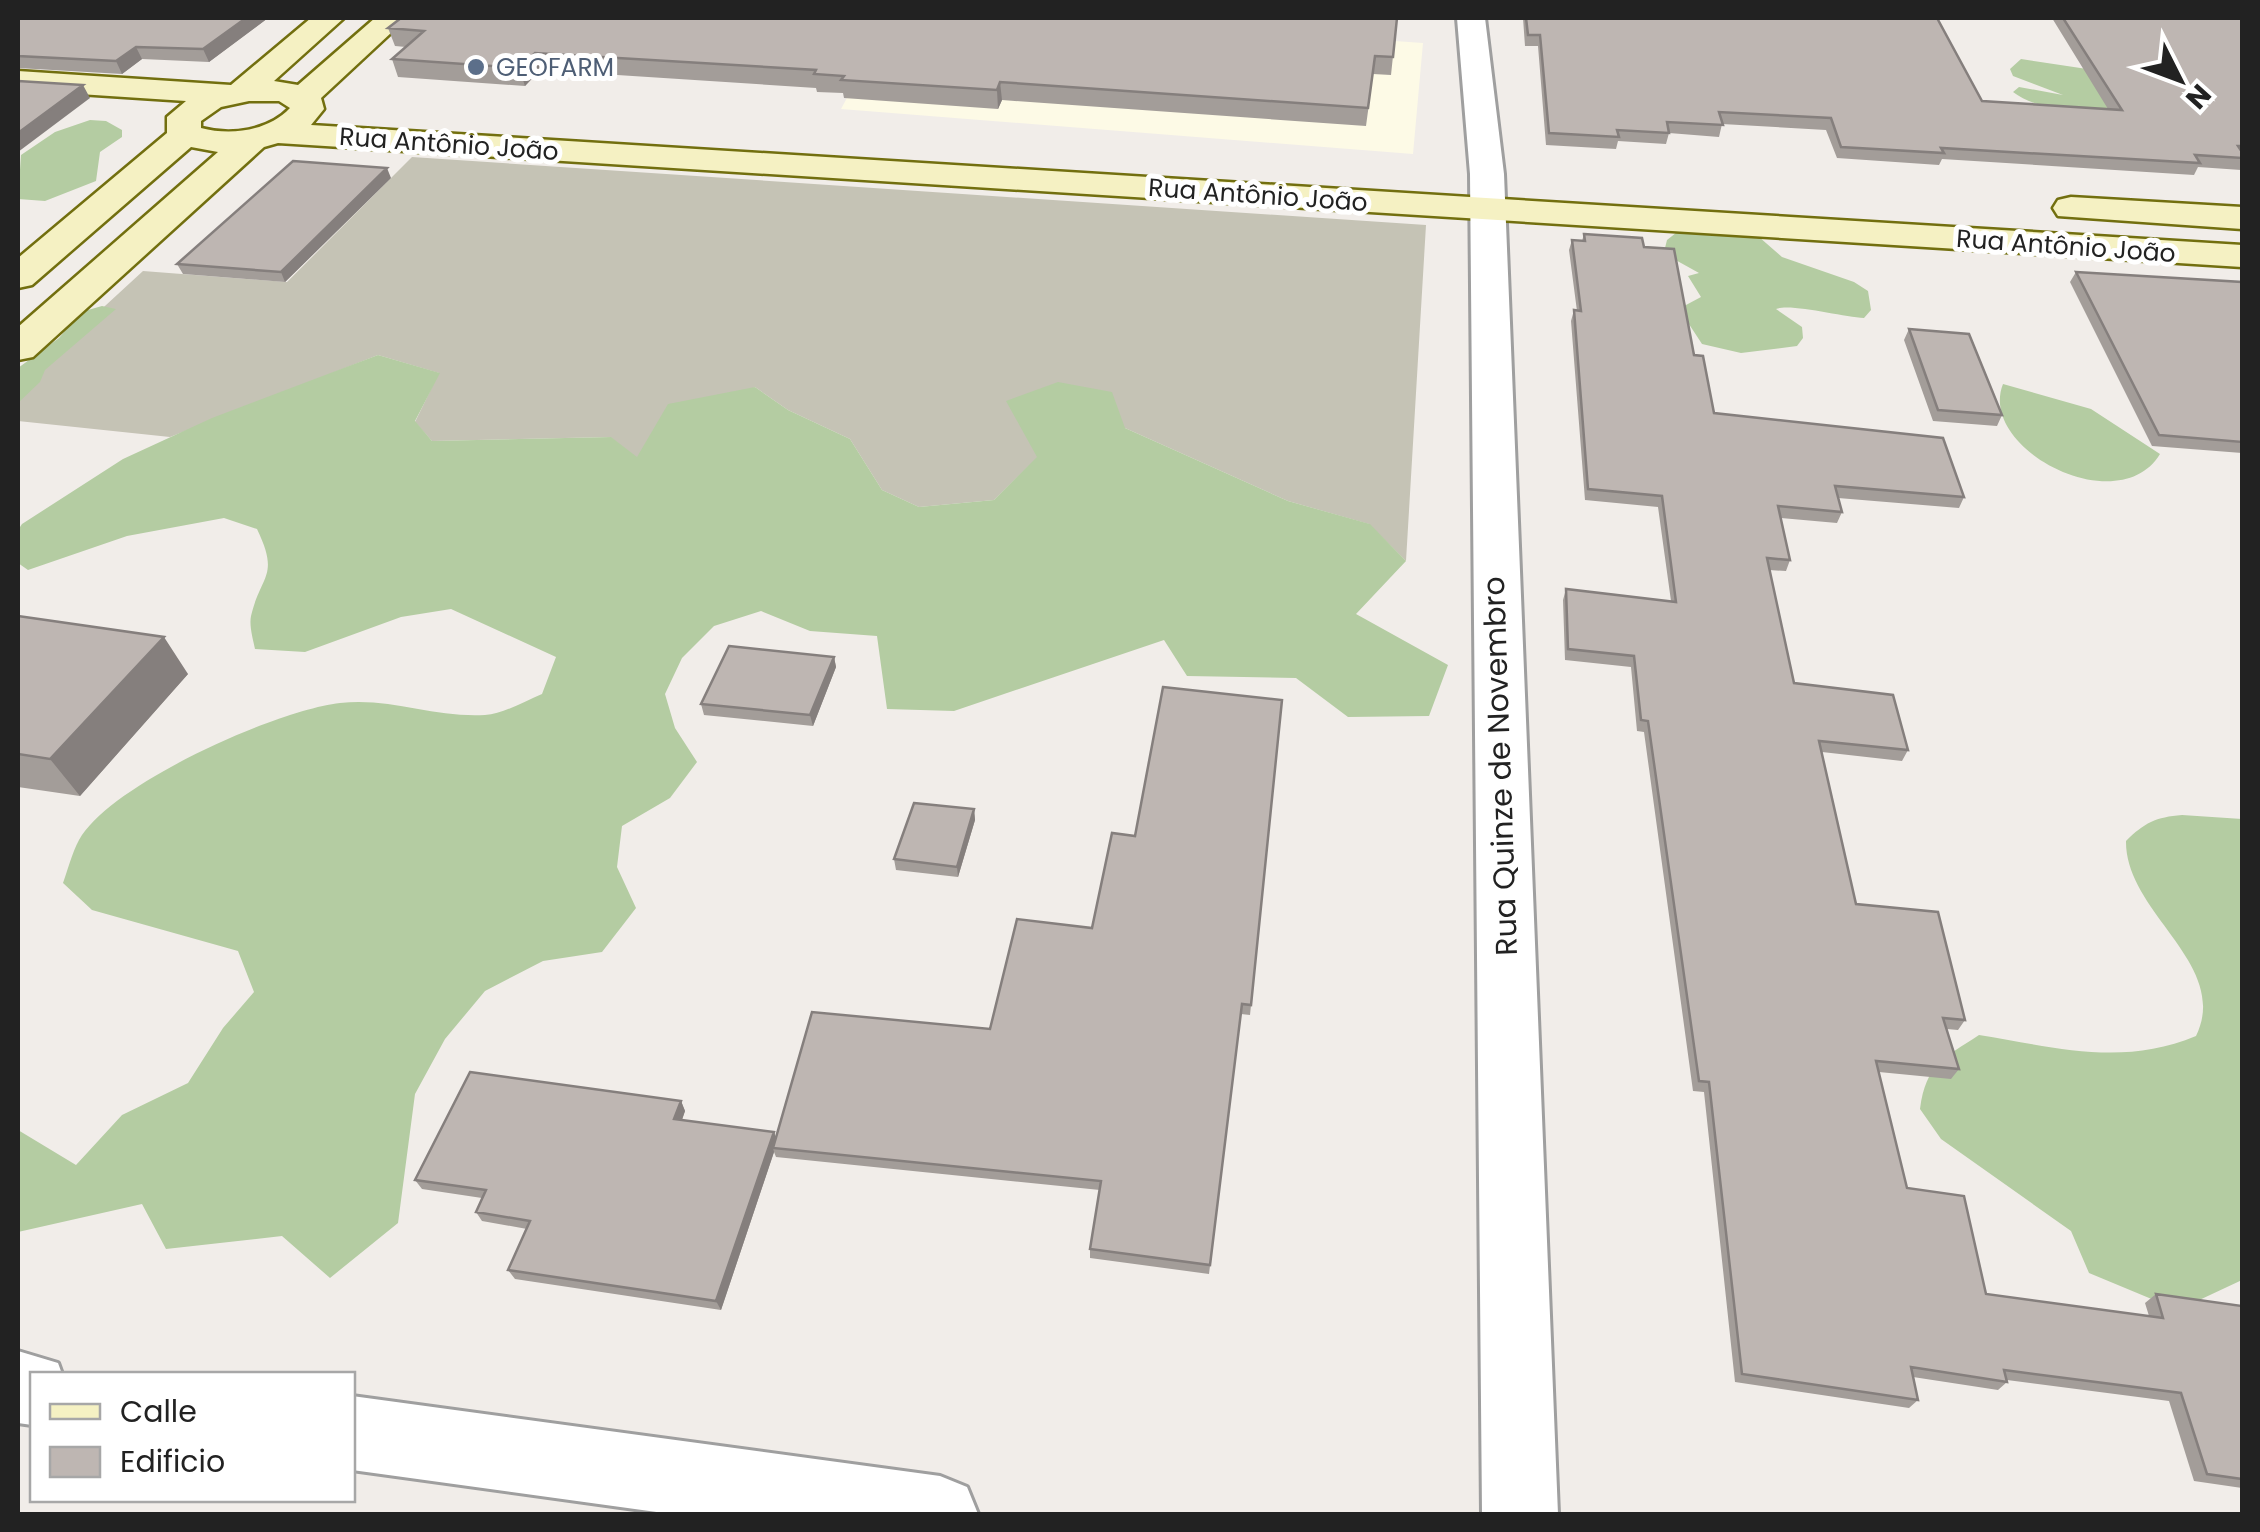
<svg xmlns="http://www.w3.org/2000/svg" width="2260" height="1532" viewBox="0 0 2260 1532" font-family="Poppins,sans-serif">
<rect width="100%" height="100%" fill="#f1ede9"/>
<path fill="#fdfae6" d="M890 18H1068L1423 43 1413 154 841 109Z"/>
<path fill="#c5c3b5" d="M412 157 1426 225 1406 561 1369 524 1288 501 1125 428 1038 457 994 500 919 507 882 490 850 439 788 410 755 387 637 458 610 437 432 441 415 422 439 373 378 355 170 437 18 421V386L143 271 287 282Z"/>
<path fill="#b4cca2" d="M2021 59 2087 69 2130 105C2095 110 2043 115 2013 92L2019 87 2063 95 2013 76 2010 69Z
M90 120 106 121 122 130V137L100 152 96 181 45 201 18 199 21 155 55 132Z
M1686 225 1751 230 1782 257 1854 282 1868 291 1871 310 1864 318C1843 317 1790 303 1776 309L1802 327 1803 338 1797 346 1741 353 1702 344 1683 315 1686 305 1701 297 1688 276 1699 273 1672 258 1665 248 1667 240Z
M102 306 116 309 45 370 40 382 18 403V368L59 338 81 312Z
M378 355 440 373 415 421 432 441 611 437 637 457 668 404 755 387 788 410 850 439 882 490 919 507 994 500 1037 457 1006 401 1058 382 1112 392 1125 428 1288 501 1370 524 1406 561 1356 614 1448 665 1429 716 1348 717 1296 678 1187 676 1164 640 954 711 887 709 877 636 810 631 761 611 714 626 682 658 665 694 675 728 697 762 670 798 622 826 617 867 636 908 602 952 543 961 485 991 445 1039 415 1094 398 1223 330 1278 282 1236 166 1249 142 1204 18 1232V1130L76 1165 122 1115 188 1083 223 1028 254 992 238 951 92 910 63 883C68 869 72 853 79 840 110 784 277 710 340 703 390 697 435 718 485 715 503 714 525 701 542 694L556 657 451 609 401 617 305 652 255 649C253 639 249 626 251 616 261 574 280 577 257 529L224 518 127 536 28 570 18 563V530L22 524 123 459 212 418Z
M2003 384 2091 409 2160 454C2119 522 1977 449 2003 384Z
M2182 815 2242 819V1280L2178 1310 2089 1273 2071 1231 1941 1139 1920 1109C1926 1064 1944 1058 1979 1035 2055 1047 2122 1067 2196 1036 2231 964 2125 913 2126 841 2144 823 2156 817 2182 815Z"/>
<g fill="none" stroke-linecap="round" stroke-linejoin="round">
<g stroke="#9f9f9f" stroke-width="6">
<path id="minor" d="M1457 18H1485L1504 174 1558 1514H1482L1470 174Z
M18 1351 58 1363 62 1374H32V1425L18 1423Z
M352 1396 940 1476 967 1487 978 1514H671L352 1470Z"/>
</g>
<g stroke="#726f0f" stroke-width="5">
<path id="secondary" d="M311 18H344L274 81 298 85 375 18H407L321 98 324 109 311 125 2242 245V267L278 143 264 147 33 357 18 360V327L218 152 191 147 32 285 18 288V258L167 133V117L186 101 18 90V71L231 85ZM249 101H279L290 108C268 131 231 136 201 128V121L221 107Z
M2071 197 2242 207V229L2058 216 2053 208 2058 200Z"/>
</g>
<use href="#minor" fill="#fff" fill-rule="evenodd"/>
<use href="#secondary" fill="#f5f1c3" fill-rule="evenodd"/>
</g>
<path fill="#a39d99" d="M18 18H268L209 62 142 59 122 74 18 68Z
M1397 18 1391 75 1373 74 1366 126 1002 100 998 109 844 98 843 93 817 92 816 88 540 70 525 86 398 77 392 59 406 47 395 46 388 28Z
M1523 18H1937L1982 101 2108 109 2052 18H2242V167L2241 170 2198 167 2194 175 1942 159 1939 165 1837 158 1826 130 1722 124 1719 137 1669 133 1666 144 1618 141 1616 149 1546 145 1538 46H1525Z
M391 178 285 282 183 274 177 264Z
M1584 234 1644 247 1694 355 1714 413 1964 497 1959 508 1838 498 1842 512 1837 523 1781 518 1790 560 1786 571 1769 570 1794 683 1908 750 1902 761 1822 752 1856 904 1965 1020 1958 1030 1947 1029 1959 1069 1951 1079 1879 1072 1907 1188 1986 1294 2149 1316 2145 1303 2156 1294 2242 1306V1488L2194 1481 2169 1401 2007 1380V1382L1998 1390 1913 1377 1918 1400 1909 1408 1735 1382 1704 1092 1693 1091 1644 732 1637 731 1631 667 1565 660 1563 600 1566 589 1671 601 1658 507 1585 500 1571 321 1574 310 1577 311 1569 250 1572 240 1582 241Z
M2076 272 2242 282V453L2152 446 2070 282Z
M1909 329 2002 415 1997 426 1933 421 1904 340Z
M18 616 188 674 80 796 18 787Z
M834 657 836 667 813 726 704 715 701 704Z
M1282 700 1250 1015 1241 1014 1209 1274 1090 1258V1249L1100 1190 776 1157 774 1152 721 1310 515 1279 508 1270 527 1229 482 1221 476 1212 482 1198 422 1189 415 1180 681 1101 685 1111 682 1120 774 1132 776 1138 990 1029 1092 928 1135 836Z
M974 809 975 820 958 877 896 870 894 859Z"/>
<path fill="#857f7d" d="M246 18H268L209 62 203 49Z
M136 47 142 59 122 74 116 61Z
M535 53 540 70 525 86 519 68Z
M1000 82 1002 100 998 109 997 90Z
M83 85 90 98 18 152V133Z
M387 168 391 178 285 282 281 272Z
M164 637 188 674 80 796 50 759Z
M834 657 836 667 813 726 810 715Z
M974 809 975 820 958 877 957 867Z
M681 1101 685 1111 679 1128 674 1119Z
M774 1132 777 1142 773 1148 774 1152 721 1310 716 1301Z"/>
<path fill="#beb6b2" stroke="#857f7d" stroke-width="2.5" d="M18 18H246L203 49 136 47 116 61 18 56Z
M401 18H1397L1393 57 1375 56 1368 108 1000 82 997 90 841 80 844 76 814 74 816 70 535 53 519 68 392 59 424 31 388 28Z
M1526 18H1937L1982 101 2122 110 2063 18H2242V146H2238L2242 152V158L2195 155 2200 163 1941 148 1944 153 1841 147 1831 118 1719 112 1723 125 1667 122 1669 133 1617 130 1619 137 1549 133 1540 35H1528Z
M18 81 83 85 18 133Z
M293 161 387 168 281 272 177 264Z
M1584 234 1642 238 1644 247 1674 249 1694 355 1703 356 1714 413 1943 438 1964 497 1835 486 1842 512 1778 506 1790 560 1767 558 1794 683 1893 695 1908 750 1819 741 1856 904 1938 912 1965 1020 1943 1018 1959 1069 1876 1061 1907 1188 1964 1196 1986 1294 2163 1318 2156 1294 2242 1306V1479L2207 1474 2181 1393 2004 1370 2007 1382 1911 1367 1918 1400 1742 1374 1709 1082 1699 1081 1648 721 1641 720 1634 656 1568 649 1566 589 1676 602 1662 496 1588 489 1574 310 1581 311 1572 240 1585 241Z
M2076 272 2242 282V442L2159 435Z
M1909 329 1969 334 2002 415 1938 410Z
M18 616 164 637 50 759 18 754Z
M729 646 834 657 810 715 701 704Z
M1163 687 1282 700 1251 1005 1242 1004 1210 1265 1090 1249 1101 1181 773 1148 812 1012 990 1029 1017 919 1092 928 1112 833 1135 836Z
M914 803 974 809 957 867 894 859Z
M470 1072 681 1101 674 1119 774 1132 716 1301 508 1270 530 1221 476 1212 486 1190 415 1180Z"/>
<circle fill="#5c6f8a" stroke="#fff" stroke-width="4" cx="476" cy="67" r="10"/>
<g text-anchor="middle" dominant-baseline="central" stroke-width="10" stroke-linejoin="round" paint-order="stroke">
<g font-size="25" fill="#4e5e75" stroke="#fff" text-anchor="start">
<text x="496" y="67">GEOFARM</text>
</g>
<g font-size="25" fill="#222" stroke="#fff">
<text transform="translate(449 144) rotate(4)">Rua Antônio João</text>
<text transform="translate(1258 195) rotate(4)">Rua Antônio João</text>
<text transform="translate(2066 246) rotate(4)">Rua Antônio João</text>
</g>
<g font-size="30" fill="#222" stroke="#fff">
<text transform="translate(1500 766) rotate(-92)">Rua Quinze de Novembro</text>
</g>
</g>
<rect width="2260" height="1532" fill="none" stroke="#222222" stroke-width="40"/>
<rect x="30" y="1372" width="325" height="130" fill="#ffffff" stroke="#a7a7a7" stroke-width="2.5"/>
<rect x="50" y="1404" width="50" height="15" fill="#f5f1c3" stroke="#a7a7a7" stroke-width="2.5"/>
<text x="120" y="1422" font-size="30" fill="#222222">Calle</text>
<rect x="50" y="1447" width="50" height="30" fill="#beb6b2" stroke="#a7a7a7" stroke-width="2.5"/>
<text x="120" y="1472" font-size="30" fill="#222222">Edificio</text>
<g transform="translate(2180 80) rotate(132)" stroke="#ffffff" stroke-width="8" paint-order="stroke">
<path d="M0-8L18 38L0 25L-18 38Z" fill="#222222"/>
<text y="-15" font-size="28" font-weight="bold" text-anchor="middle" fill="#222222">N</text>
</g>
</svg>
